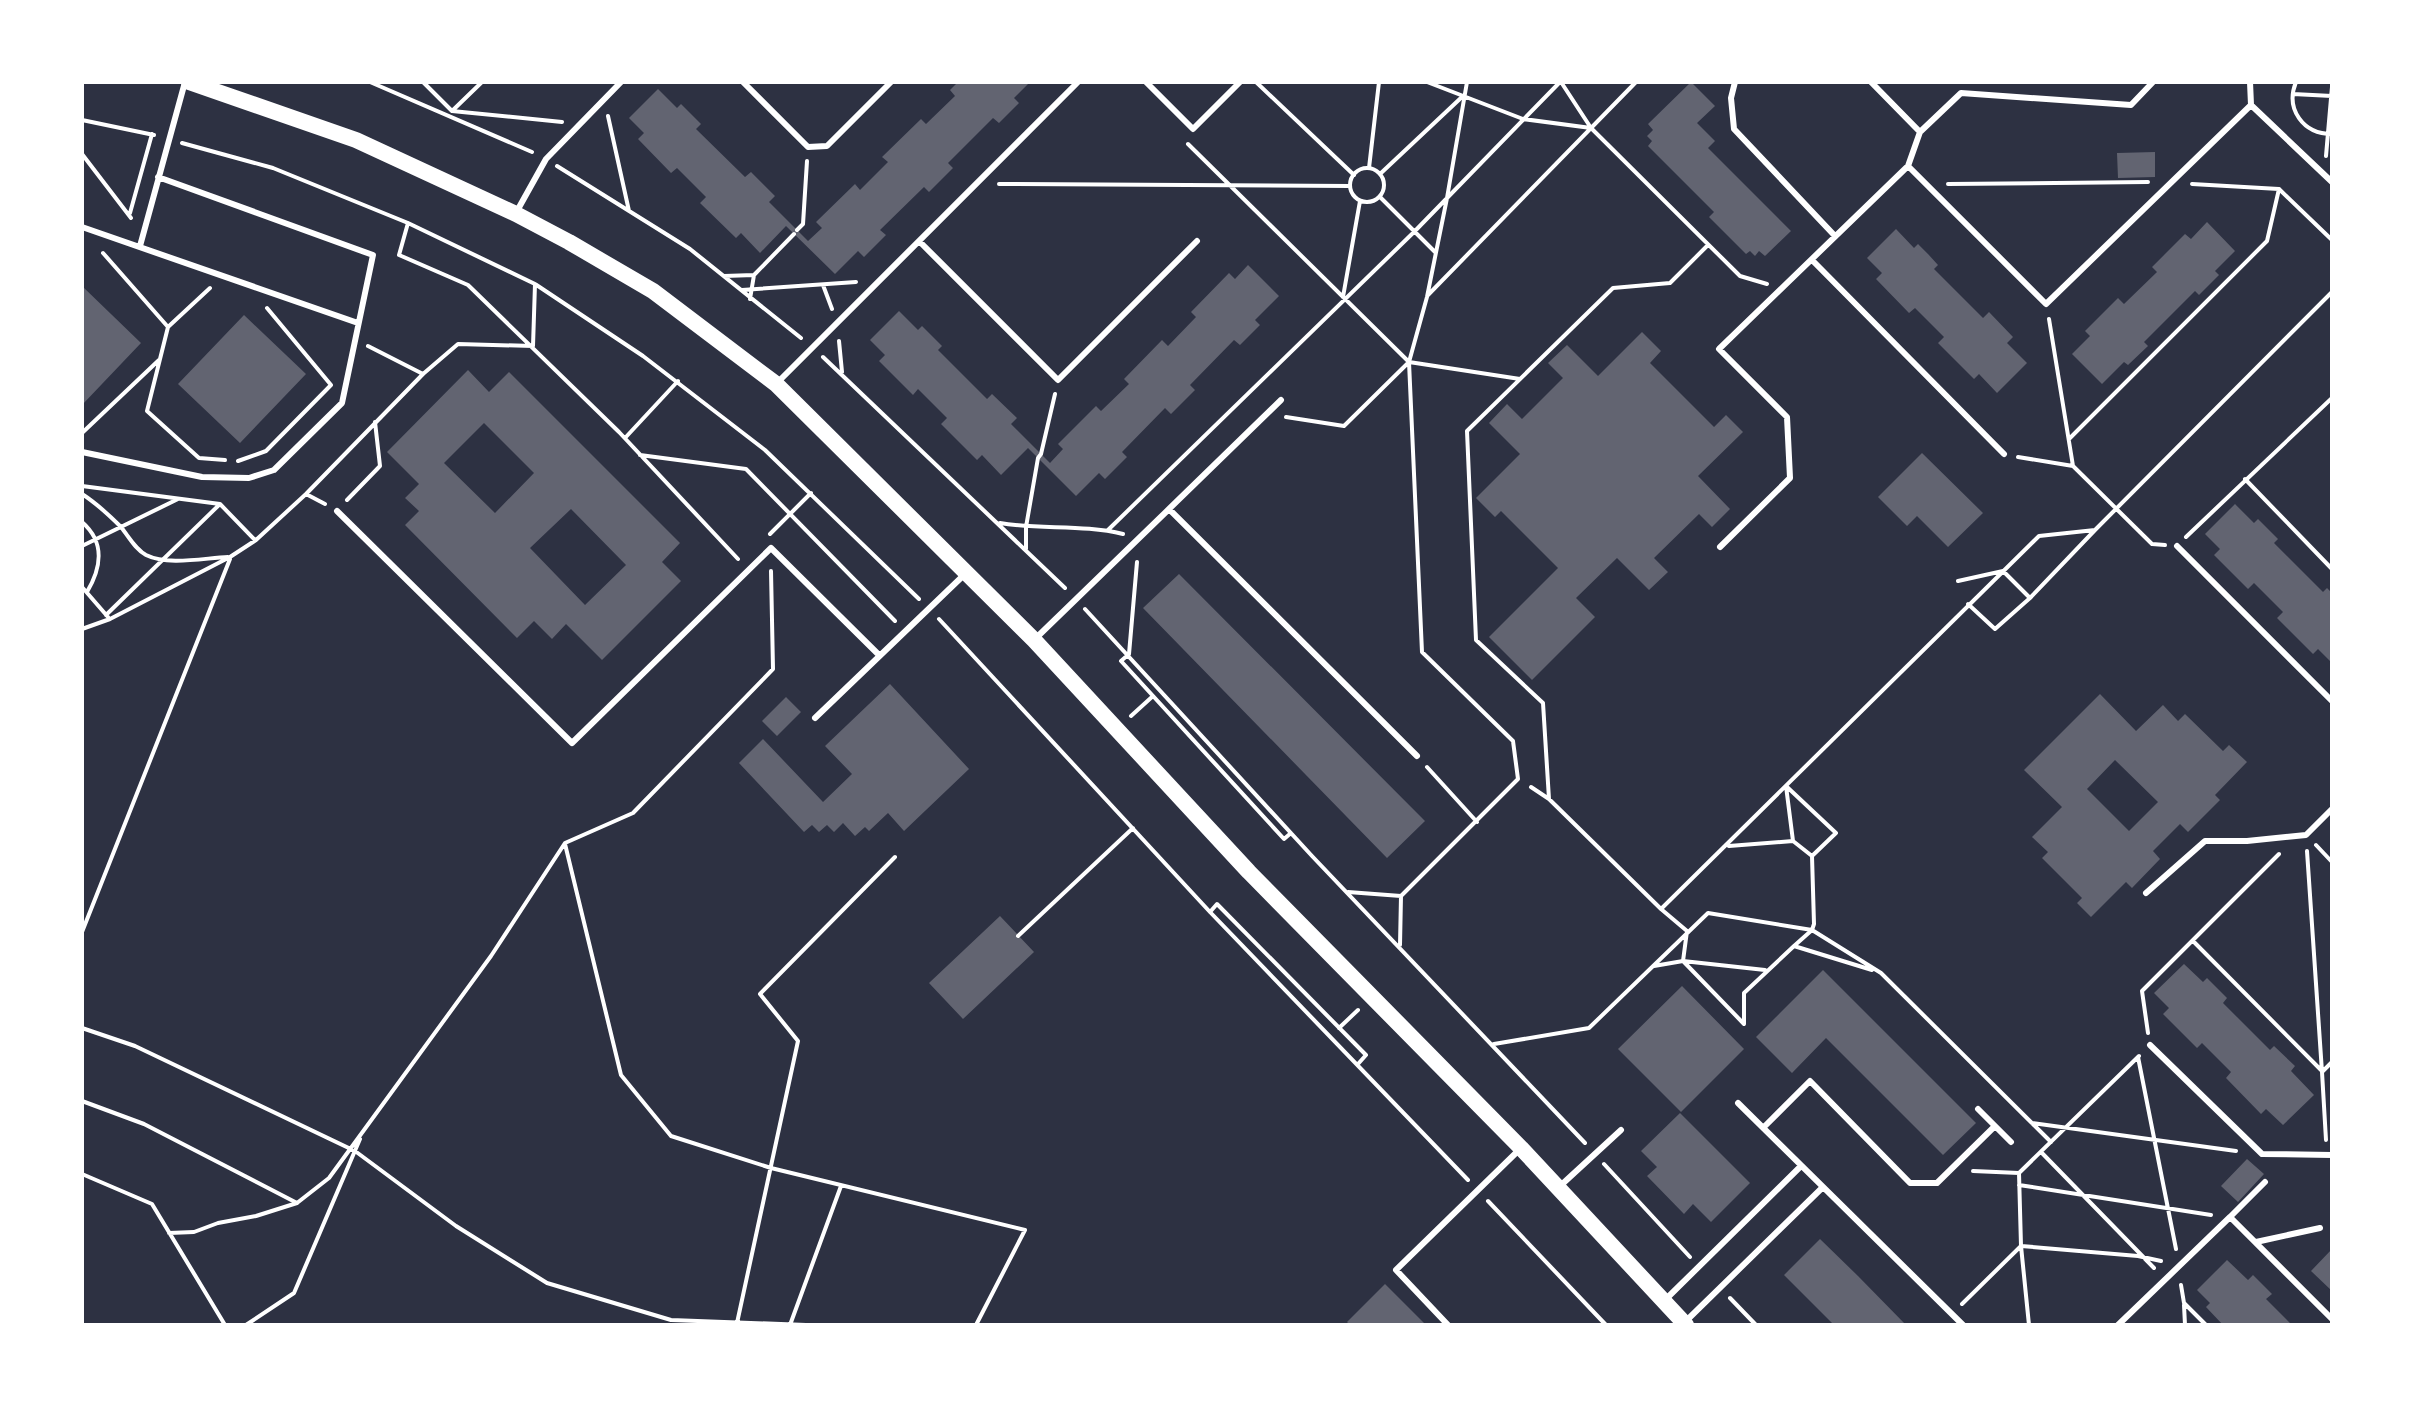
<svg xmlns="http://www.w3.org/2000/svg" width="2414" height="1407" viewBox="0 0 2414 1407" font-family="'IBM Plex Sans',sans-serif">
<rect width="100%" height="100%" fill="#2d3142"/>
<path fill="#626471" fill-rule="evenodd" d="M958 82H1030L1014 98 1019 103 999 123 993 118 948 163 953 168 929 192 924 187 880 230 886 235 864 257 858 251 835 274 786 226 760 253 741 233 736 238 700 203 706 197 677 168 671 173 638 139 644 133 629 118 658 89 677 108 681 104 701 124 696 129 745 177 751 172 775 196 769 202 808 241 822 228 816 222 855 184 860 190 888 162 882 157 921 119 926 124 955 96 950 90Z
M1691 82 1715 106 1697 123 1715 141 1708 148 1791 231 1765 256 1759 251 1755 256 1750 251 1746 254 1709 217 1714 212 1648 146 1652 141 1647 136 1653 130 1648 124Z
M2155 152V177L2118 178 2117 153Z
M2207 222 2235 251 2215 271 2219 275 2199 295 2195 291 2144 342 2148 346 2128 365 2124 362 2102 384 2072 354 2090 336 2085 331 2118 298 2124 304 2157 272 2152 267 2185 234 2191 239Z
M1896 229 1914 248 1918 244 1928 254 1938 265 1934 269 1983 318 1989 312 2013 337 2007 343 2027 363 1997 393 1979 374 1974 379 1938 343 1944 337 1915 308 1909 313 1876 279 1882 273 1867 258Z
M1248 265 1279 296 1255 320 1260 325 1240 345 1234 340 1190 385 1195 390 1171 414 1165 408 1122 452 1127 457 1105 479 1099 473 1076 496 1028 448 1001 475 982 455 977 460 941 424 947 418 918 389 913 395 879 361 885 355 870 340 899 311 918 330 922 326 942 346 938 350 987 399 992 394 1017 418 1011 424 1050 463 1063 449 1058 444 1096 406 1101 411 1129 384 1124 379 1162 340 1168 346 1196 317 1191 312 1229 273 1235 279Z
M82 286 141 343 82 405Z
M244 315 306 374 240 443 178 384Z
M1642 332 1661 351 1650 363 1714 427 1726 415 1743 432 1698 476 1730 509 1712 527 1699 514 1654 558 1668 572 1649 590 1617 558 1576 598 1595 617 1532 680 1489 637 1558 568 1501 511 1495 517 1476 498 1520 454 1489 423 1507 404 1522 419 1563 378 1548 363 1567 345 1598 376Z
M468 370 489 392 509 372 680 543 662 562 681 581 602 660 566 624 552 639 534 621 517 638 405 525 419 511 405 498 419 484 387 452ZM484 423 534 473 495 513 444 463ZM571 509 626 565 585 605 530 548Z
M1922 453 1983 513 1948 547 1917 516 1907 526 1878 497Z
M2235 504 2254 523 2258 519 2278 539 2274 543 2323 592 2327 588 2332 593V663L2318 649 2313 654 2277 618 2283 612 2254 583 2248 589 2214 555 2220 549 2205 534Z
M1179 574 1425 821 1387 858 1143 608Z
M890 684 969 769 904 831 888 813 869 831 865 827 855 836 843 823 834 832 827 825 819 832 812 825 804 832 739 763 763 739 823 802 852 774 825 746Z
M2100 694 2136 731 2163 705 2178 721 2185 714 2223 751 2229 745 2247 762 2215 795 2220 800 2188 832 2180 824 2153 851 2160 859 2132 888 2126 882 2091 917 2077 903 2082 898 2042 858 2048 852 2032 837 2062 807 2024 770ZM2115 760 2158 802 2129 831 2087 789Z
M786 697 801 712 777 736 762 721Z
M1000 916 1034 952 963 1019 929 983Z
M2184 964 2203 982 2207 978 2227 998 2223 1003 2270 1050 2274 1046 2295 1066 2291 1071 2314 1095 2283 1125 2266 1109 2261 1114 2226 1078 2231 1072 2202 1043 2197 1048 2163 1014 2169 1008 2154 993Z
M1823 970 1976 1123 1943 1155 1826 1038 1792 1073 1756 1037Z
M1682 986 1744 1049 1681 1112 1618 1049Z
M1680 1113 1750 1183 1711 1222 1693 1204 1684 1214 1647 1176 1657 1167 1641 1151Z
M2247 1159 2264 1174 2238 1202 2221 1186Z
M1820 1239 1858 1276 1906 1325H1834L1784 1275Z
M2332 1249V1291L2311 1271Z
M2227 1260 2248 1280 2253 1275 2272 1294 2266 1299 2292 1325H2223L2206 1307 2210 1303 2197 1290Z
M1385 1284 1426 1325H1350L1347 1322Z"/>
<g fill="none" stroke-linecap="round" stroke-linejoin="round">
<path stroke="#fff" stroke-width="4" d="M370 82 532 152
M423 82 452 111 562 122
M1256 82 1354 175
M1427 82 1523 119 1591 128 1740 276 1767 284
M1561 82 1591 128
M2296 82C2285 109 2303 134 2332 134
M2293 94 2332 96
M452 111 482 82
M608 116 629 211
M82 120 154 135
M182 143 273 168 408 223 535 284 643 356 765 450 919 599
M1188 144 1409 362 1520 379
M82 154 131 218
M2326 156 2332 87
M557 166 690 249 801 338
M1369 168 1379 82
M1350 185a17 17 0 1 1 34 0a17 17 0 1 1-34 0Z
M1380 174 1463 96
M999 184 1350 186
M1948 184 2148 182
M2192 184 2279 189 2332 240
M1380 197 1435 252
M130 213 152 134
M408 223 399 255 468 285 619 432 738 559
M797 230 803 224 807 161
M103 253 168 327 147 411 199 458 225 460
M724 276 754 275
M823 285 832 309
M742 290 856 282
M1428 295 1636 82
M1343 297 1360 201
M750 299 754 275 794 234
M2049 319 2073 466
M168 327 210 288
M839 341 842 372
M368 346 423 374
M823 357 1065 588
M1286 417 1344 426 1409 362
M82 433 159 360
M625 438 678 381
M2069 439 2267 241 2279 189
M640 455 746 469 895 621
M2018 457 2073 466 2152 544 2165 545
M238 461 266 451 331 385 267 308
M2245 479 2332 569
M82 486 220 504 255 540
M82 494C96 503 109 515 121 527 129 537 135 549 146 555 168 566 204 558 228 557
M306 494 325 504
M347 500 380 466 375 422
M82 522C106 543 101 568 87 592
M1000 523C1040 530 1083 524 1123 534
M1108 530 1414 232 1560 82
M2095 530 2332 292
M770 534 811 493
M2186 537 2332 398
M82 546 178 499
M1026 549V527L1038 458 1041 454 1055 394
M1137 562 1129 654 1121 661 1284 839 1291 833
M1958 581 2003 571 2030 598
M82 587 108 617
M1085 609 1312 856 1585 1143
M106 615 220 504
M939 619 1210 912 1468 1180
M82 629 110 619 230 557 256 540 306 494 423 374 458 344 533 346 535 284
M1131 716 1153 696
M1427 767 1477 822
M1531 787 1549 799 1661 909 1687 931 1683 961
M1549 799 1543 703 1476 640 1467 431 1613 288 1670 283 1708 245
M1793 841 1786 786 1836 833 1812 856
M565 844 621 1075 671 1136 771 1168 1025 1230 976 1325
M2316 845 2332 862
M1729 846 1793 841 1812 856 1814 924 1812 930 1794 946
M2307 851 2322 1072
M1348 892 1401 896
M1661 909 2039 536 2095 530 2030 598 1995 629 1968 604
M1210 912 1217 904 1366 1055 1358 1064
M82 932 230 559
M1018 936 1133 828
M2193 941 2321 1070
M1400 945 1401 896 1518 779 1513 741 1422 652 1409 362 1427 297 1447 198 1467 82
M1683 961 1744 1024V993L1794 946 1872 970
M1654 966 1683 961 1765 970
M82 1028 135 1046 355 1151 456 1226 547 1283 671 1320 806 1325
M1339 1028 1358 1010
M2148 1033 2142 991 2279 854
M1494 1044 1589 1028 1708 913 1812 930 1881 973 2051 1142
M2138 1057 2176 1249
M82 1101 144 1124 297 1203
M2032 1123 2236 1151
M2326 1140 2322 1072 2332 1062
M2041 1152 2154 1268
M1604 1164 1690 1257
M1973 1171 2019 1173
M82 1174 152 1204 225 1325
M2019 1185 2211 1215
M1488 1201 1606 1325
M169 1233 194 1232 218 1223 256 1216 297 1203 329 1178 491 956 565 843 633 813 773 669 771 571
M2181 1285 2184 1303 2206 1325
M1730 1298 1756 1325
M1962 1304 2021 1246 2138 1256 2161 1261
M2184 1305 2185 1325
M737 1323 798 1041 760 994 895 857
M246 1325 294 1293 360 1139
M790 1325 841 1186
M2029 1325 2021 1246 2019 1173 2139 1056"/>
<path stroke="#fff" stroke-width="6" d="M743 82 808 147 827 146 891 82
M1146 82 1193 129 1240 82
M1735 82 1731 98 1734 129 1835 236
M1871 82 1920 132
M2250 82 2251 105
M1908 166 2046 304 2251 105 2332 182
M517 211 546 159 621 82
M82 227 358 323
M919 241 1058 380 1197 241
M140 246 185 82
M1812 260 2004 454
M776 384 1078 82
M82 452 202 477 249 478 274 470 342 403 373 255 158 177
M1169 509 1281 400
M337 511 572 743 771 548 879 655
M2177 546 2332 701
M1720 547 1790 478 1787 417 1719 349 1908 166 1920 132 1961 93 2131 105 2153 82
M1035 639 1169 509 1417 756
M815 718 966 573
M2146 893 2205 841H2247L2306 835 2332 809
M2150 1045 2262 1154 2332 1155
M1738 1103 1963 1325
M1978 1109 2011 1142
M1764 1127 1810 1081 1910 1183H1937L1995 1126
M1559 1187 1621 1130
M2230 1217 2265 1182
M2256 1242 2320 1228
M1664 1301 1801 1166
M1685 1322 1823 1187
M1448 1325 1396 1270 1521 1148
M2118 1325 2230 1217 2332 1319"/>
<path stroke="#fff" stroke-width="16" d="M189 82 356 140 516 214 569 242 653 291 776 384 1034 640 1249 872 1521 1148 1686 1325"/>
</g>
<rect width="2414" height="1407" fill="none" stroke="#ffffff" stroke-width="168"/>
</svg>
